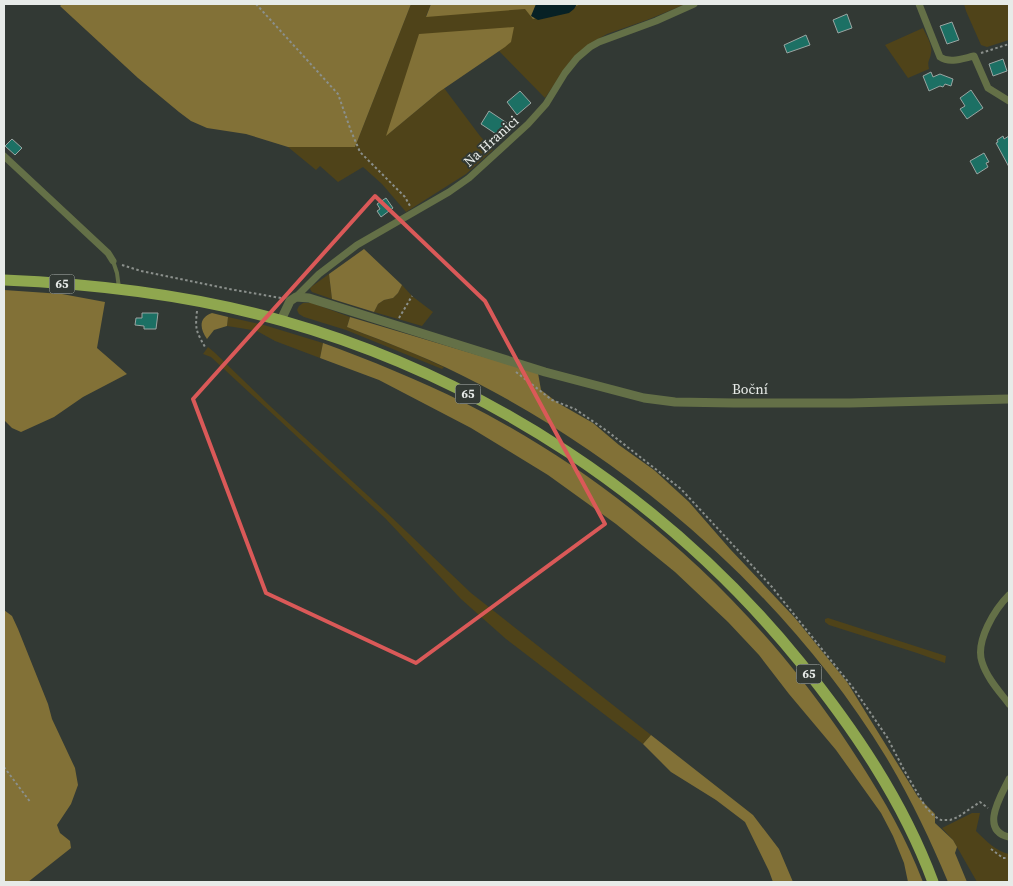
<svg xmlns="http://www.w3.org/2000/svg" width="1013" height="886" viewBox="0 0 1013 886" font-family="'Source Serif 4',serif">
<rect width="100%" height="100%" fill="#323934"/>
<path fill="#4f4319" d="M411 4H431L426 16 582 4H686L647 20 607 34 593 42 571 60 545 98 499 51 510 42 511 37 462 48 387 135 444 88 480 136 493 150 466 174 406 212 382 184 363 167 338 182 320 166 316 170 288 147H355Z
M964 4H1009V40L987 47 981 45 966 11Z
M923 28C926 35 933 45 931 53 930 61 927 60 929 69L908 78 885 45Z
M329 274 332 299 312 292 310 289 311 287Z
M402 285 412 296 433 312 422 326 374 312 378 304 384 300 393 298 398 293Z
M303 303H312L350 317 347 327 411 352 444 367 442 369 346 330 304 317 299 314 297 310 299 306Z
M228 317 264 325 323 343 320 358 275 341 257 331 240 328 227 326Z
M208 347 214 352 270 406 388 514 471 593 651 735 643 744 506 639 461 599 385 518 211 357 203 354Z
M828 618 946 656 945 663 917 653 829 625 825 622V619Z
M972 813H980L976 831C985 840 997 852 1009 854V882H977L953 840 942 828Z"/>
<path fill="#827137" d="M62 4H411L355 147H288L246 134 207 128 191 121 179 112 138 78 60 6Z
M431 4H582L533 19 525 9 426 17Z
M514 27 511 42 505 47 439 92 386 136 419 34Z
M364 249 402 285 398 293 393 298 384 300 378 304 374 312 332 299 329 274Z
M4 290 62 294 105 302 97 348 127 374 83 397 54 417 21 432 12 428 4 420Z
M212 313 228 317 227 326 214 330 207 339C200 329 198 318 212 313Z
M350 317 538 373 541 390 558 403 593 423 619 445 654 470 689 502 730 549 795 618 847 682 918 797 935 814V823L953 840 957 847 955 853 967 882H948C930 839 910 797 886 757 791 601 640 468 479 384 436 361 391 344 347 327Z
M323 343C372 361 419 380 465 403 614 478 744 593 838 729 871 778 902 827 923 882H908L904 863 893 836 881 813 836 750 789 694 759 655 728 622 675 572 616 524 548 475 471 428 379 380 320 358Z
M4 610 12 616 18 629 48 704 52 719 75 768 78 785 71 804 57 825 60 833 70 841 71 848 28 882H4Z
M651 735 753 815 779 849 793 882H773L769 871 745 822 716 800 671 772 643 744Z"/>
<path fill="#072125" d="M536 4H577L574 9 569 13 538 20 531 16Z"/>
<path fill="#1c7064" stroke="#9aa5a2" d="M847 14 852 28 838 33 833 20Z
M952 22 959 40 947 44 940 26Z
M806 35 810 45 787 53 784 45Z
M1003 59 1007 71 993 76 989 64Z
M931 72 933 77 940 74 953 79 951 86 945 84 943 87 940 86 929 91 923 76Z
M971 90 983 108 967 119 960 109 965 106 960 98Z
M520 91 531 103 517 115 507 102Z
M489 111 507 123 499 136 481 124Z
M1003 136 1004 139 1009 136V167L996 143 998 142 997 140Z
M12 139 22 148 15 155 5 146Z
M984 153 989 162 986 163 988 167 977 174 970 161Z
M386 198 393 208 381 217 377 211 380 209 377 204Z
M142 313H158L156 329H144V326L135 325 136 318H142Z"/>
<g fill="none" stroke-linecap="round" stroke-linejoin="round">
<path stroke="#8b908c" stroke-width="2" stroke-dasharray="2.5 2.5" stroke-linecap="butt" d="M256 4 338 94 351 131 360 152 405 197 410 206
M981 53 1009 44
M122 265 141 271 229 289 281 298
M197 311C195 329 196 331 205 347
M399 318 412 296
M516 372 552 400 575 409 607 431 681 489 772 587 854 689 887 737 904 770 925 806 934 816 941 820H950L958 817 980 802 988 808
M4 767 31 803
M991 849 1003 858H1009"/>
<path stroke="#647047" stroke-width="4" d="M113 261 117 273 119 288"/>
<path stroke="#647047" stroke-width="7" d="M919 4 940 57C950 64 964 58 974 56L988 88 1009 101
M4 156 108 253 113 261
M296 297 319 274 357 245 449 192 469 178 528 124 546 104 565 73 577 58 590 47 599 42 656 21 694 4
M1009 595C995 609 975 641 982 662 987 678 999 691 1009 704
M1009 779C1001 796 979 830 1009 837"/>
<path stroke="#647047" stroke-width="9" d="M281 320 290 301 296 297 309 298 545 372 644 398 675 402 734 403H850L1009 399"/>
<path stroke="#8fa74f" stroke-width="11" d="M4 280C97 284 192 295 283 321 484 378 668 499 800 662 854 729 903 801 933 882"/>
</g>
<path fill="none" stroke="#da5958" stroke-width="4" stroke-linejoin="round" d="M375 196 485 301 605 524 416 663 266 593 193 399Z"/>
<g text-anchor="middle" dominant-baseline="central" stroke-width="4" stroke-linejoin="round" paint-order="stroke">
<g fill="#323934" stroke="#b1b6b2" stroke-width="1">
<rect x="49.5" y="274.5" width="25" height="19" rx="4"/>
<rect x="455.5" y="384.5" width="25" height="19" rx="4"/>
<rect x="796.5" y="664.5" width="25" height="19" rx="4"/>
</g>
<g font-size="12" font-weight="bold" fill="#e7ebe8">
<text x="62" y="284">65</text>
<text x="468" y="394">65</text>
<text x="809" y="674">65</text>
</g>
<g font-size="14" fill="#e7ebe8" stroke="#323934">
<text transform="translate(491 141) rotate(-42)">Na Hranici</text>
<text x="750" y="389">Boční</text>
</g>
</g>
<rect width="1013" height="886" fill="none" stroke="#e7ebe8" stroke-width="10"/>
</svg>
